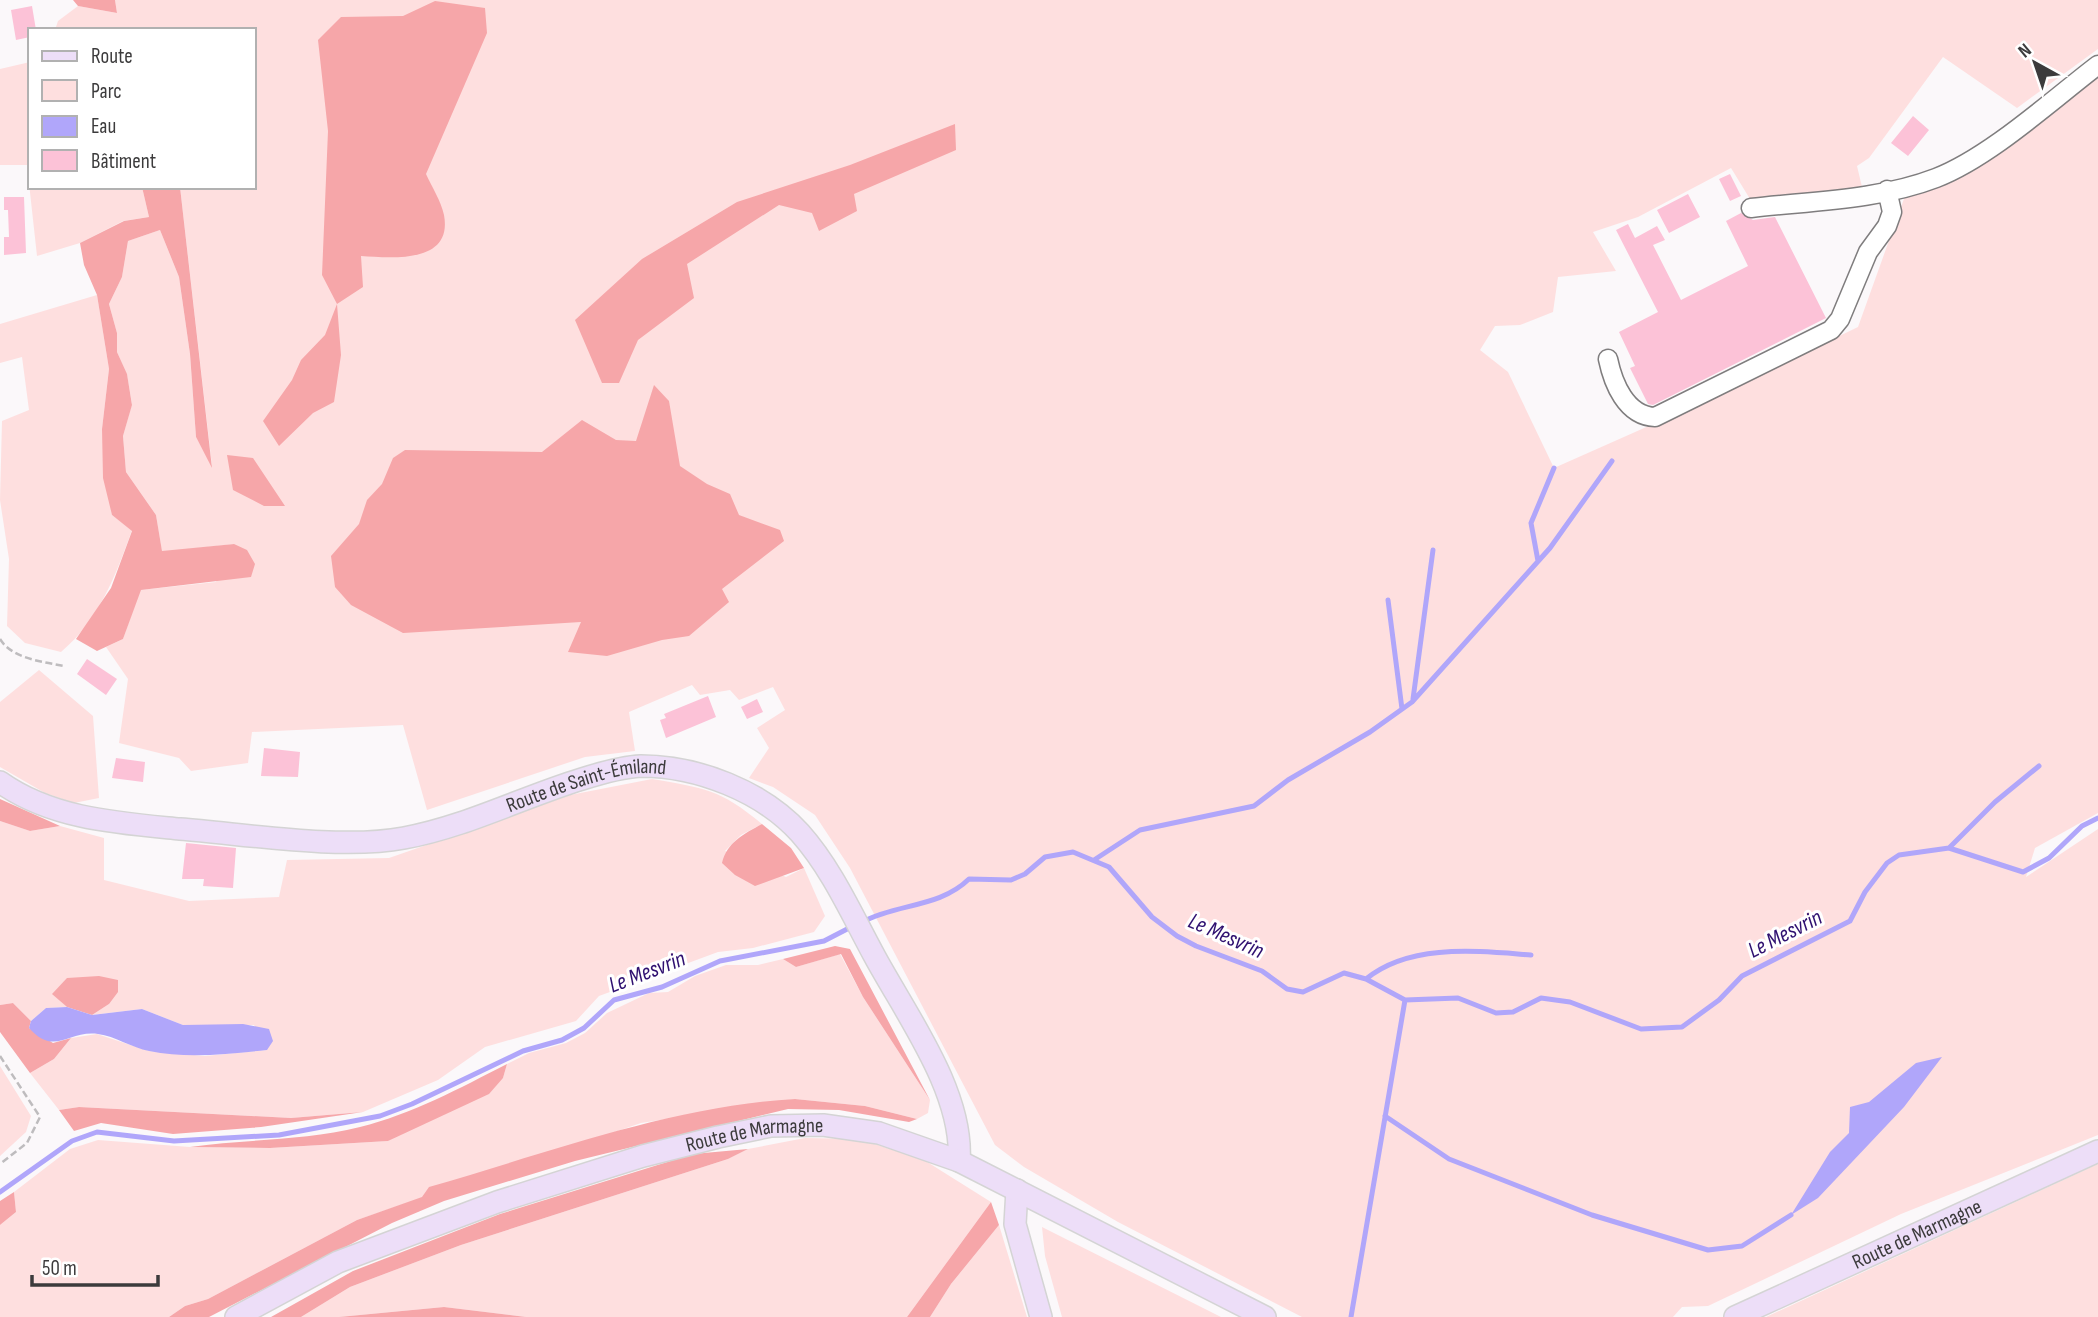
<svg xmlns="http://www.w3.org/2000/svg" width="2098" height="1317" viewBox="0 0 2098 1317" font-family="'Sofia Sans Condensed',sans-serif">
<rect width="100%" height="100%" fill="#fbf8fa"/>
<path fill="#fedfdf" d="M115 0H2098V49L2017 108 1943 57 1869 158 1857 166 1862 187 1750 199 1731 168 1638 217 1593 232 1616 271 1558 277 1553 312 1520 325 1495 326 1480 350 1508 372 1554 468 1705 401 1858 327 1905 196 2098 73V813L2035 848 2026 877 2098 829V1135L1901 1214 1708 1306 1682 1307 1673 1317H1302L1118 1222 1024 1167 995 1145 850 868 815 815 773 787 749 778 769 748 757 728 785 710 773 687 739 700 730 690 700 695 692 685 629 712 635 751 585 757 427 810 403 725 252 732 248 763 191 771 179 758 119 743 128 679 106 647 123 639 140 590 216 582 234 544 162 552 156 515 126 472 123 436 132 404 127 375 117 352V333L109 304 122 277 128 241 160 230 179 277 190 354 196 437 212 466 180 187H254V30H55L58 21 78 6 117 13Z
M30 62V187H142L149 217 123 221 80 243 37 256 27 165H0V69Z
M97 295 109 369 102 429 112 515 132 530C116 575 99 620 61 652L25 643 7 626 9 559 0 500 2 421 29 410 22 357 0 363V324Z
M39 670 93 716 99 798 74 803 45 793 0 767V702Z
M652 779C704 788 720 789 762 824L741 835 725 851 786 877 804 868 825 916 814 932 753 948 718 952 599 996 576 1021 485 1047 438 1080 363 1112 291 1118 79 1107 59 1110 30 1073 54 1059 71 1038 97 1034 149 1051 205 1056 267 1050 254 1025H183L142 1009 92 1015 109 1004 53 994 67 1007 46 1008 31 1021 13 1003 0 1005V821L30 831 60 826 104 838V880L189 901 279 897 287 860 389 858 570 795Z
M840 954 863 997 930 1100 928 1113 917 1119 865 1106 795 1099 641 1123 357 1220 208 1299 185 1306 169 1317H0V1225L16 1212 14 1192 70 1149 98 1140 190 1147 270 1148 388 1141 503 1078 507 1064 529 1053 566 1043 585 1033 607 1013 649 993 668 992 695 976 726 965H758L783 959 796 967Z
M0 1066 31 1116 26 1132 0 1156Z
M805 1138 859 1139 924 1160 991 1202 907 1317H526L444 1307 339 1317H301L350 1287 461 1245 728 1159 748 1149Z
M2098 1164V1317H1766Z
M999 1225 1027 1317H930L951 1284Z
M1042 1227 1221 1317H1062L1045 1256Z"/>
<path fill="#f6a6a9" d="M73 0H115L117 13 78 6Z
M435 1 485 8 487 33 426 174C432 187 441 201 444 215 453 264 392 258 361 256L363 287 337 304 341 355 334 402 313 413 279 446 263 421 292 380 301 360 325 335 337 304 322 275 328 131 318 40 341 17 403 16Z
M955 124 956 150 854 194 857 211 819 231 812 213 779 205 687 264 694 298 638 340 619 383H602L575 320 642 259 737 202 850 165Z
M142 187H180L212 468 196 437 190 354 179 277 160 230 128 241 122 277 109 304 117 333V352L127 374 132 405 123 436 126 472 156 515 162 551 234 544 247 550 255 564 251 577 141 590 123 639 97 651 76 639 111 588 132 531 112 515 103 478 102 429 109 369 97 295 84 265 80 243 124 221 149 217Z
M654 385 669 401 680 466 707 484 730 494 739 515 780 530 784 541 722 589 729 602 689 636 662 640 607 656 568 652 581 622 403 633 351 605 335 587 331 556 359 524 367 500 382 484 393 458 405 450 542 452 582 420 616 440 636 441Z
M227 455 253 458 285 506H264L233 490Z
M0 799 60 826 30 831 0 821Z
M762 824 791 848 804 868 755 886 735 875 722 863C727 842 744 834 762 824Z
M835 946 850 949 930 1100 863 997 841 954 796 967 783 959Z
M99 976 118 980V992L109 1004 92 1015 67 1007 52 994 67 978Z
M13 1003 31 1021 29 1028 53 1043 71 1038 54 1059 30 1073 0 1032V1005Z
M507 1064 503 1078 489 1094 388 1141 270 1148 190 1147C246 1139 304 1141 360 1127 412 1114 460 1088 507 1064Z
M795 1099 865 1106 917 1119 909 1122 839 1110 788 1109 575 1161 444 1201 392 1223 209 1317H169L185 1306 208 1299 357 1220 422 1197 429 1187C548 1153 672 1106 795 1099Z
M79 1107 291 1118 363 1112 261 1127 173 1134 101 1123 74 1131 59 1110Z
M748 1149 728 1159 461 1245 350 1287 301 1317H271L353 1271 500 1214 693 1154Z
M14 1192 16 1212 0 1225V1201Z
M991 1202 999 1225 951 1284 930 1317H907Z
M444 1307 526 1317H339Z"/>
<path fill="#b0a6fa" d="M67 1007 92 1015 142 1009 183 1025 243 1024 269 1029 273 1041 267 1050C228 1054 188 1059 149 1051 132 1048 115 1036 98 1034 68 1030 55 1057 29 1028L31 1021 46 1008Z
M1942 1057 1904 1107 1818 1198 1791 1215 1830 1152 1849 1133 1850 1107 1869 1102 1916 1063Z"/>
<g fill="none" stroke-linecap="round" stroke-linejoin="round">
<path stroke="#b0a6fa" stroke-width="5" d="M1538 561 1531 523 1554 468
M1388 600 1402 709
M1413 699 1433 550
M1949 848 1995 802 2039 766
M1094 860 1140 830 1254 806 1288 780 1370 732 1412 702 1550 548 1612 461
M862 922C898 903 939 908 969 879L1011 880 1025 874 1045 857 1073 852 1109 867 1152 917 1177 936 1196 946 1262 971 1287 989 1303 992 1344 973 1366 979 1405 1000 1458 998 1496 1013 1513 1012 1541 998 1570 1002 1641 1029 1682 1027 1719 1000 1742 976 1850 921 1865 892 1887 863 1899 855 1949 848 2023 872 2049 858 2082 826 2098 818
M1366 979C1410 943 1477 951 1531 955
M1385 1116 1449 1159 1592 1215 1708 1250 1742 1246 1791 1215
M0 1192 72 1141 97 1132 174 1141 279 1135 380 1116 412 1104 523 1051 562 1040 584 1028 614 1000 662 987 720 961 824 941 853 926
M1351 1317 1405 1000"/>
</g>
<path fill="#fcc2d7" d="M32 6 36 30H30V37L16 40 11 10Z
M1913 116 1929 130 1908 156 1891 143Z
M1730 174 1741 196 1730 201 1719 179Z
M1688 194 1700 217 1669 233 1657 210Z
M4 197H24L26 253 4 255V237H9L8 210H4Z
M1741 213 1753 220 1775 217 1826 318 1653 405 1648 404 1630 368 1635 366 1619 332 1658 312 1616 230 1628 224 1635 238 1657 226 1665 240 1653 245 1681 300 1748 266 1726 221Z
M87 659 117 679 106 695 77 674Z
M708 696 716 717 666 738 660 720 666 718 664 714Z
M757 699 763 712 747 719 741 707Z
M264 748 300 752 298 777 261 776Z
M116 758 145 762 143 782 112 778Z
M186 843 236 848 233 888 203 886 204 879H182Z"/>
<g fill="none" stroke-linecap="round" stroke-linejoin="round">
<g stroke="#7f7d7e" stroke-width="21">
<path id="minor" d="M1751 208C1812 201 1879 200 1936 178 1990 157 2052 100 2098 65
M1608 359C1613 383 1626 416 1655 417L1831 330 1840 319 1868 252 1887 226 1892 212 1887 190"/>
</g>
<g stroke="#d4d4d4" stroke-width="24">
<g id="major">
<path id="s1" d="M0 782C52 819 118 823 180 829 245 834 341 850 404 838 465 827 523 797 582 779 601 773 621 767 641 766 697 766 762 791 800 833 832 869 852 915 875 957 907 1016 964 1093 959 1161"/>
<path d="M1017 1190 1015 1224 1041 1317"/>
<path id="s2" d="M236 1317 338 1262 497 1202 643 1156 718 1137 771 1126 823 1125 879 1133 959 1161 1265 1317"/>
<path id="s3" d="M1735 1317 2098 1151"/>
</g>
</g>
<path stroke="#bebcbe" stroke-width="2.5" stroke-dasharray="7 3.5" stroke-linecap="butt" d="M0 639C12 659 44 662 64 666
M0 1056 40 1117 27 1143 0 1164"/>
<use href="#minor" stroke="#fff" stroke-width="18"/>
<use href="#major" stroke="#eddef8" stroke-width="21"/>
</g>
<g text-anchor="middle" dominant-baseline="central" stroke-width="6" stroke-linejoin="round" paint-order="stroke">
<g font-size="21" fill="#3c3b3c" stroke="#fff">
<text stroke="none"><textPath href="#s1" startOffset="604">Route de Saint-Émiland</textPath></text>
<text stroke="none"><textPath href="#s2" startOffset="553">Route de Marmagne</textPath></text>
<text stroke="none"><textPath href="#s3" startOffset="200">Route de Marmagne</textPath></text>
</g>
<g font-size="23" font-style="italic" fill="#2f1070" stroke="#fff">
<text transform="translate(1785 934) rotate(-27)">Le Mesvrin</text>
<text transform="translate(1226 936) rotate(24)">Le Mesvrin</text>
<text transform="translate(647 972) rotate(-21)">Le Mesvrin</text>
</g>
</g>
<rect x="28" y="28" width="228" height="161" fill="#ffffff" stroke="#b1b1b1" stroke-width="2"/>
<rect x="42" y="51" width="35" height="10" fill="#eddef8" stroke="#b1b1b1" stroke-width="2"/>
<text x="91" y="63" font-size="21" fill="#3c3b3c">Route</text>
<rect x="42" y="80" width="35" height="21" fill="#fedfdf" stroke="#b1b1b1" stroke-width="2"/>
<text x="91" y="98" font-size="21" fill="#3c3b3c">Parc</text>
<rect x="42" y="116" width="35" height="21" fill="#b0a6fa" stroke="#b1b1b1" stroke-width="2"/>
<text x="91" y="133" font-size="21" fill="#3c3b3c">Eau</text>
<rect x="42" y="150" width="35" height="21" fill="#fcc2d7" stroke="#b1b1b1" stroke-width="2"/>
<text x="91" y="168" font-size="21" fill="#3c3b3c">Bâtiment</text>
<g transform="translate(2035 63) rotate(320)" stroke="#ffffff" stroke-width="5" paint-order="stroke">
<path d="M0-5L12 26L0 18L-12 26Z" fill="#3c3b3c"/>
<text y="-10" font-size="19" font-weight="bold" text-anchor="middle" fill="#3c3b3c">N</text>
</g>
<path d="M32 1275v10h126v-10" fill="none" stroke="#3c3b3c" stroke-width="3.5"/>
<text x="42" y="1275" font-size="21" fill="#3c3b3c" stroke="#ffffff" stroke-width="5" paint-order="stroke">50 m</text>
</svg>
